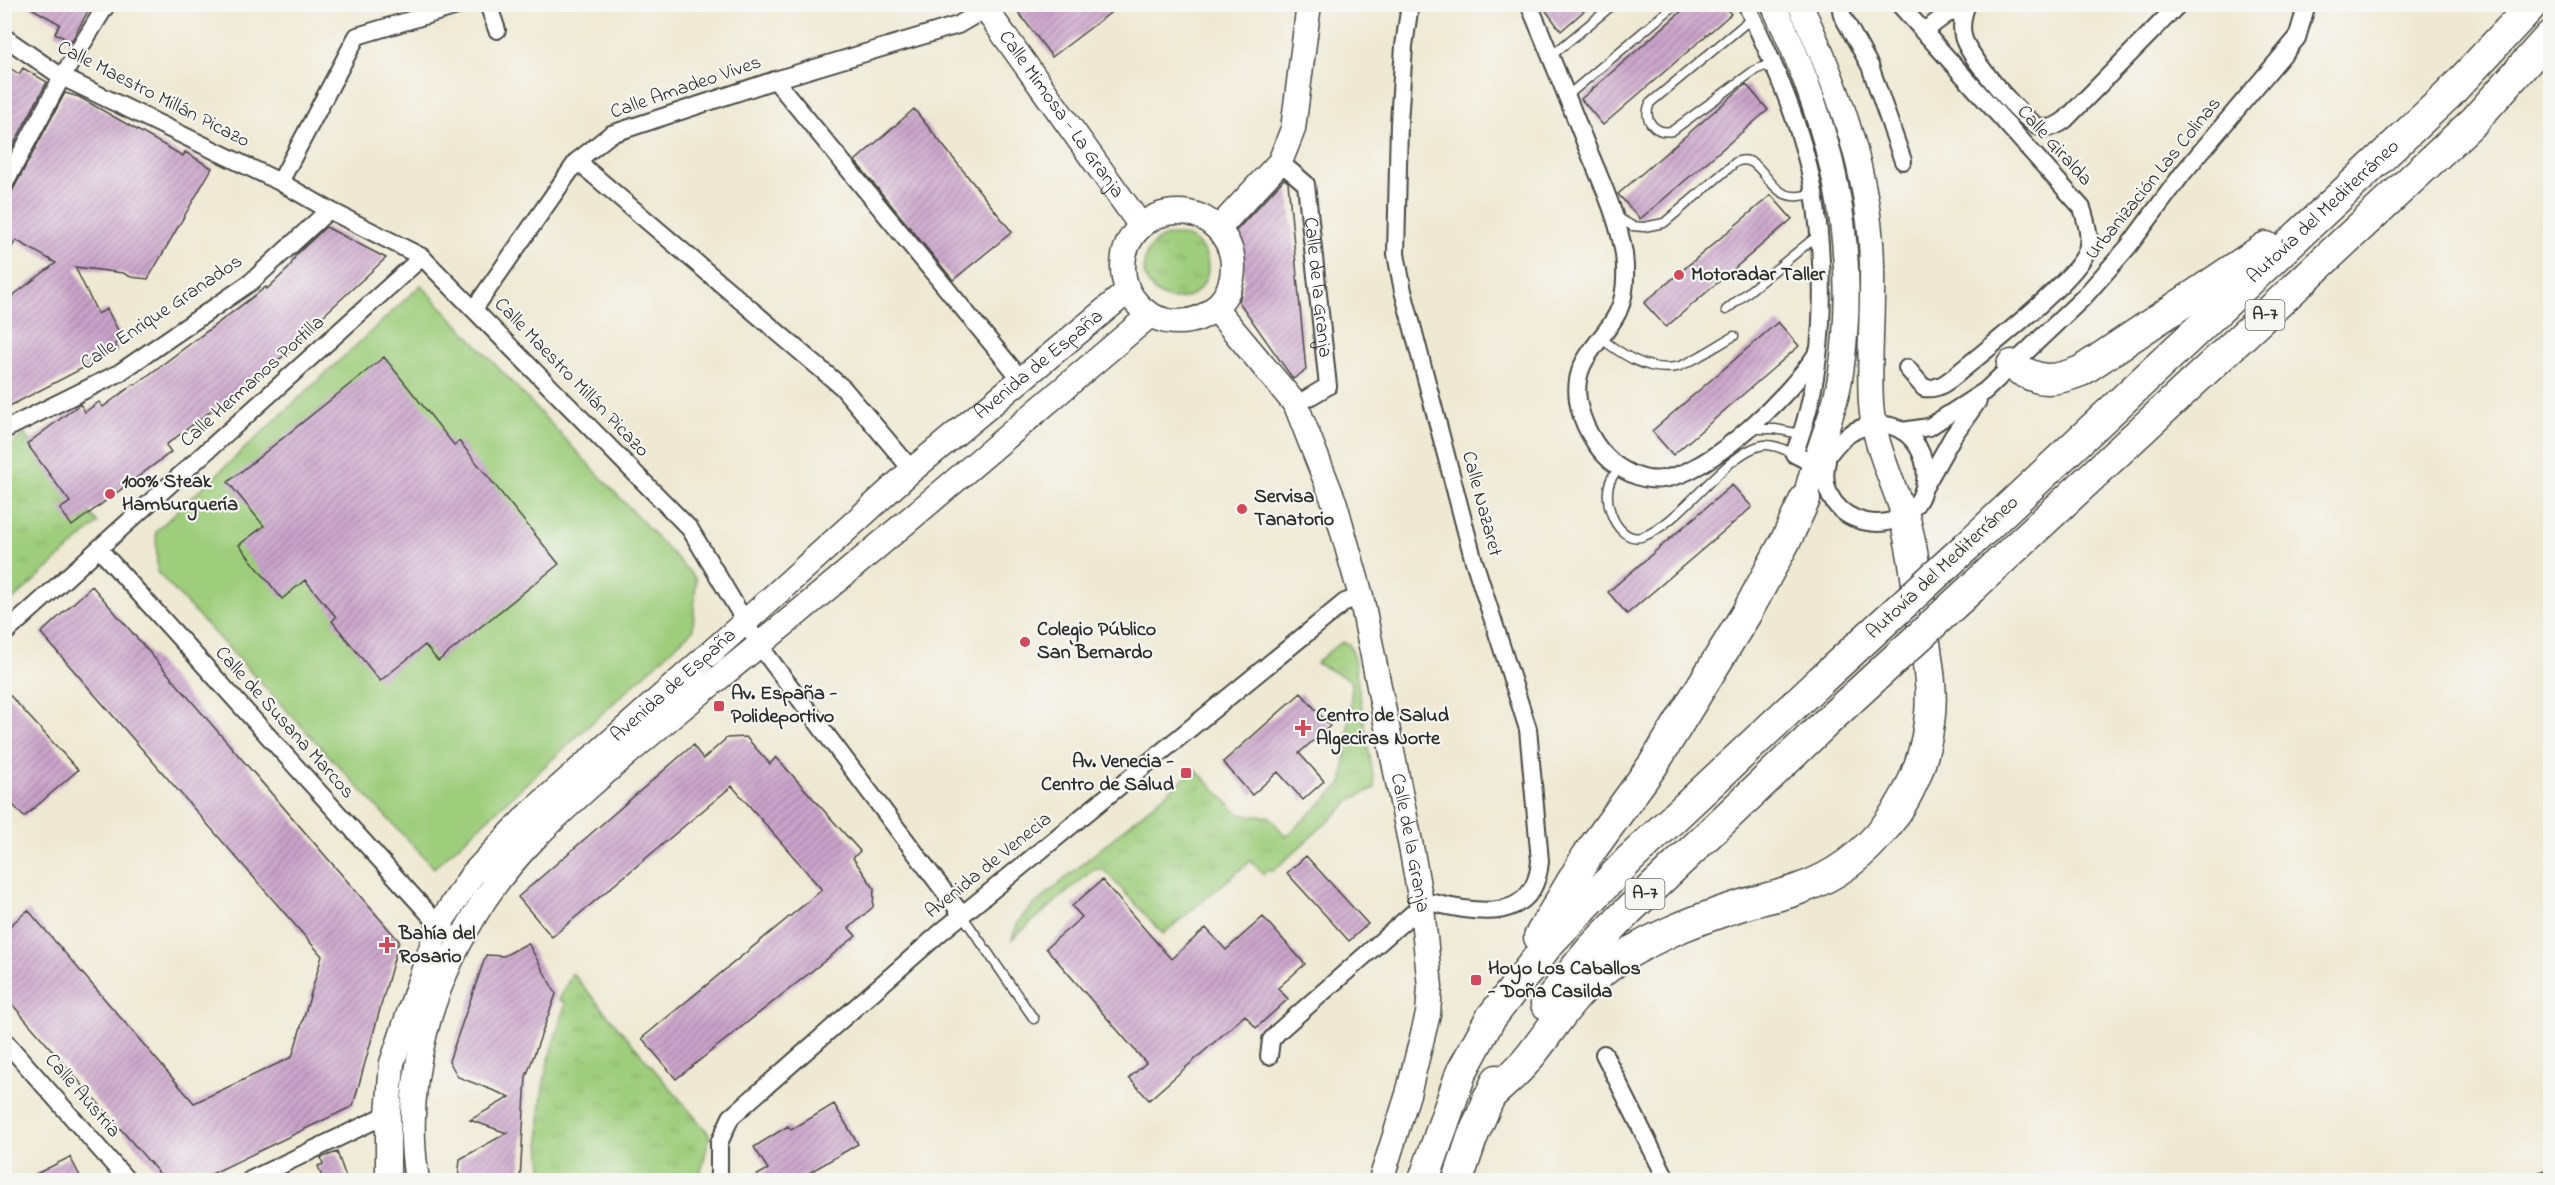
<svg xmlns="http://www.w3.org/2000/svg" width="2555" height="1185" viewBox="0 0 2555 1185" font-family="'Indie Flower',sans-serif">
<defs>
<pattern id="grass-tufts" width="24" height="20" patternUnits="userSpaceOnUse" patternTransform="scale(1.5)"><rect width="24" height="20" fill="#9ecd7b"/><path d="M3 7l-1-3M5 7V3M7 7l1-3M15 17l-1-3M17 17v-4M19 17l1-3" fill="none" stroke="#88b06a"/></pattern>
<pattern id="building-hatch" width="6" height="6" patternUnits="userSpaceOnUse" patternTransform="scale(1.5)"><rect width="6" height="6" fill="#caa3ca"/><path d="M-1 1l2-2M0 6l6-6M5 7l2-2" fill="none" stroke="#a485a4"/></pattern>
</defs>
<rect width="100%" height="100%" fill="#f6f6f2"/>
<filter id="ink" filterUnits="userSpaceOnUse"><feTurbulence type="fractalNoise" baseFrequency=".0167" numOctaves="2"/><feDisplacementMap in="SourceGraphic" scale="12" xChannelSelector="R" yChannelSelector="G"/><feConvolveMatrix kernelMatrix="1 2 1 2 8 2 1 2 1" color-interpolation-filters="sRGB"/></filter>
<filter id="wash" filterUnits="userSpaceOnUse"><feTurbulence type="fractalNoise" baseFrequency=".008" numOctaves="4" result="noise"/><feDisplacementMap in="SourceGraphic" scale="24" xChannelSelector="R" yChannelSelector="G"/><feGaussianBlur stdDeviation="1.35" result="paint"/><feColorMatrix in="noise" values="0 0 0 0 0 0 0 0 0 0 0 0 0 0 0 0 0 1.4 0 .05"/><feComposite in="paint" operator="in"/></filter>
<g filter="url(#wash)">
<rect width="100%" height="100%" fill="#efe9d3"/>
<path fill="url(#grass-tufts)" stroke="#647c53" stroke-width="1.5" d="M1144 267a32 32 0 1 1 64 0a32 32 0 1 1-64 0Z
M24 434 98 523 5 607V450Z
M1344 642 1349 644 1353 653 1375 788 1354 798 1272 872 1269 869 1263 874 1251 861 1163 934 1104 870 1094 869 1012 939 1018 922 1028 910 1195 769 1238 813 1250 816H1269L1286 837 1343 782 1352 686 1350 680 1316 663 1337 645Z
M572 973 710 1135 699 1180H544C533 1112 544 1067 566 1003L559 1000Z"/>
<path fill="#9ecd7b" stroke="#647c53" stroke-width="1.5" d="M421 285 696 579 693 630 434 868 157 572 156 531Z"/>
<g id="blocks">
<path fill="url(#building-hatch)" d="M24 4H92L71 42 55 33 60 24Z
M1012 4H1122L1052 57Z
M1541 4H1592L1561 31Z
M1690 4H1723L1731 14 1603 125 1581 99Z
M4 64 19 74 23 68 47 82 4 162Z
M1746 84 1768 110 1640 219 1618 194Z
M65 93 79 97 183 156 185 152 212 168 148 279 131 277 123 273 75 267 98 314 107 309 123 340 115 344 118 350 4 409V302L56 263 16 240 4 260V195L13 190Z
M914 109 1012 232 953 280 855 161Z
M1284 179 1288 182 1306 370 1293 379 1239 302 1244 280 1243 254 1233 234Z
M1771 195 1792 219 1666 327 1644 303Z
M326 227 386 258 300 337 303 341 166 445 171 452 72 526 60 509 70 502 27 444 80 404 85 412 99 402 103 407 134 384 135 385 266 287 267 289 289 268 296 255Z
M1778 322 1799 346 1673 455 1652 431Z
M384 357 454 445 459 441 559 564 438 661 425 645 380 681 332 621 336 617 305 580 282 599 239 545 264 526 228 482Z
M1732 485 1752 507 1627 614 1608 592Z
M92 586 399 941 353 1106 199 1180H165L4 995V931L28 910 194 1103 292 1057 322 956 41 633Z
M4 689 78 770 24 817 4 795Z
M1301 693 1330 726 1299 753 1324 781 1303 800 1278 772 1252 795 1223 762Z
M746 737 770 764 776 757 860 851 853 858 874 888 873 907 849 928 856 936 676 1079 642 1038 822 890 799 863 732 786 552 937 518 897 693 745 703 759 727 738Z
M1306 856 1368 924 1349 941 1287 873Z
M1102 880 1171 959 1206 928 1226 950 1263 917 1305 964 1278 988 1288 999 1256 1028 1245 1015 1149 1100 1129 1078 1146 1063 1046 948 1082 917 1072 906Z
M528 943 556 994 526 1077 520 1180H458L460 1159 507 1133 470 1120 510 1097 458 1077 449 1061 486 955 504 956Z
M834 1104 858 1144 797 1180H749L768 1169 754 1147 788 1126 791 1130Z
M337 1152 347 1180H323L318 1166 323 1164 321 1158Z
M70 1157 82 1180H24Z"/>
</g>
</g>
<g filter="url(#ink)">
<use href="#blocks" fill-opacity="0" stroke="#484844" stroke-width="1.5"/>
<g fill="none" stroke-linecap="round" stroke-linejoin="round">
<g stroke="#484844" stroke-width="11">
<path id="lane" d="M1752 18 1650 103C1642 120 1655 134 1672 131L1755 70 1765 66 1774 70
M1551 56 1614 4
M1567 96 1676 4
M1617 217 1632 226 1644 227 1664 223 1736 162C1767 149 1766 213 1814 192
M1726 310 1818 235
M1599 337C1621 354 1647 372 1676 367 1689 365 1721 343 1734 336
M1752 429H1775L1801 434
M1621 469C1593 483 1614 548 1644 536 1682 522 1727 450 1764 445 1775 444 1785 450 1794 454
M962 915 1034 1019"/>
</g>
<g stroke="#484844" stroke-width="20">
<g id="street">
<path d="M488 4 497 30"/>
<path d="M1529 4C1549 52 1568 99 1587 147 1601 181 1618 217 1624 254 1626 272 1626 295 1618 312 1602 344 1572 359 1578 400 1581 422 1595 448 1612 462 1626 473 1645 482 1663 479 1711 473 1792 393 1817 353"/>
<path d="M1746 4C1774 64 1803 128 1814 193 1827 278 1826 373 1794 454L1825 470"/>
<path d="M1840 4 1842 15 1870 66 1903 161"/>
<path d="M1899 4 2082 208C2086 221 2091 236 2087 250 2080 277 1982 353 1956 375 1946 383 1937 390 1924 388L1907 368"/>
<path d="M1967 4C1963 14 1961 26 1963 36 1966 54 2023 121 2040 127 2049 130 2057 126 2065 120L2179 4"/>
<path d="M1923 32 1947 14 1965 9"/>
<path d="M4 37 62 77 280 182 329 210 422 257 690 529 759 645 962 915"/>
<path d="M775 80 1020 378"/>
<path d="M577 161 843 388 912 470"/>
<path id="s1" d="M1280 162 1306 184 1328 386 1296 405"/>
<path d="M280 182 357 36 464 4"/>
<path d="M4 185 62 77 107 4"/>
<path d="M474 309 577 161 611 134 775 80 958 25 985 9"/>
<path d="M4 430 119 373 251 282 329 210"/>
<path d="M1902 431 1929 427 1985 391 2084 297 2128 247 2183 173 2297 38 2307 4"/>
<path d="M1827 461C1811 529 1914 548 1925 482 1927 470 1924 458 1918 447 1895 411 1851 422 1830 453"/>
<path d="M1925 486 1953 436 1978 401"/>
<path d="M99 549 439 925 446 928"/>
<path d="M4 634 422 257"/>
<path d="M4 1040 127 1180"/>
<path d="M1604 1054 1667 1180"/>
<path d="M1269 1056 1271 1040 1279 1031 1413 913 1434 903C1478 914 1535 923 1540 861L1528 729 1473 558 1403 291 1396 254 1399 123 1404 46 1410 4"/>
<path d="M250 1180 388 1114"/>
<path d="M719 1180V1143L731 1117 941 932 1345 602 1361 596"/>
<path d="M2543 1180 2550 1178"/>
</g>
</g>
<g stroke="#484844" stroke-width="27">
<g id="secondary">
<path id="s2" d="M982 4 1141 226"/>
<path d="M1773 4C1830 124 1860 239 1841 372 1835 415 1814 455 1805 499"/>
<path d="M1800 4C1835 81 1865 159 1871 243 1875 296 1868 350 1871 403 1873 442 1892 479 1904 516"/>
<circle cx="1178" cy="267" r="55"/>
<path d="M1218 229 1280 162 1293 129 1309 4"/>
<path id="s3" d="M1215 308 1296 405 1335 504 1361 596 1412 852 1422 908 1430 987 1428 1014 1408 1094 1381 1180"/>
<path id="s4" d="M388 1180V1114L392 1063 439 925 472 875 528 815 744 623 912 470 1128 291"/>
<path d="M417 1180C401 1081 431 982 485 899 514 855 552 820 590 786 645 737 702 692 759 645 891 537 1020 425 1150 315"/>
</g>
</g>
<g stroke="#484844" stroke-width="33">
<g id="highway">
<path d="M2012 365C2038 383 2053 382 2081 371L2266 247"/>
<path id="s5" d="M1966 547 2449 94 2533 4"/>
<path d="M1972 588 2474 121 2550 36"/>
<path d="M1539 937 1587 856 1653 765 1746 614 1788 536 1805 499"/>
<path d="M1546 1004 1591 949 1627 912 1833 716"/>
<path d="M1488 1098C1500 1086 1516 1074 1527 1060 1552 1030 1571 995 1603 971 1642 940 1695 920 1742 905 1761 899 1781 896 1799 889 1870 865 1920 797 1929 723 1934 691 1927 660 1923 628 1918 591 1914 553 1904 516"/>
<path d="M1424 1180 1461 1073 1490 1019 1550 942 1630 859 1821 680"/>
<path d="M1458 1180 1472 1138 1497 1080"/>
</g>
</g>
<use href="#lane" stroke="#fff" stroke-width="8"/>
<use href="#street" stroke="#fff" stroke-width="16"/>
<use href="#secondary" stroke="#fff" stroke-width="24"/>
<use href="#highway" stroke="#fff" stroke-width="30"/>
<g stroke="#484844" stroke-width="33" stroke-linecap="butt">
<path id="highway-bridge" d="M1821 680 1966 547
M1833 716 1972 588"/>
</g>
<use href="#highway-bridge" stroke="#fff" stroke-width="30"/>
</g>
</g>
<g fill="#d1495b" stroke="#f6f6f2" stroke-width="2">
<circle cx="1679" cy="275" r="6"/>
<circle cx="110" cy="494" r="6"/>
<circle cx="1242" cy="509" r="6"/>
<circle cx="1025" cy="642" r="6"/>
<rect x="713" y="700" width="12" height="12" rx="3"/>
<path d="M1300 719h6v6h6v6h-6v6h-6v-6h-6v-6h6z"/>
<rect x="1180" y="767" width="12" height="12" rx="3"/>
<path d="M384 936h6v6h6v6h-6v6h-6v-6h-6v-6h6z"/>
<rect x="1470" y="974" width="12" height="12" rx="3"/>
</g>
<g text-anchor="middle" dominant-baseline="central" stroke-width="4.5" stroke-linejoin="round" paint-order="stroke">
<g fill="#f6f6f2" stroke="#686867" stroke-width="1.5">
<rect x="2245.5" y="300" width="39" height="30" rx="4.5"/>
<rect x="1625.5" y="879" width="39" height="30" rx="4.5"/>
</g>
<g font-size="18" font-weight="bold" fill="#2b2b2b">
<text x="2265" y="315">A-7</text>
<text x="1645" y="894">A-7</text>
</g>
<g font-size="20" fill="#2b2b2b" stroke="#f6f6f2">
<text transform="translate(686 88) rotate(-19)">Calle Amadeo Vives</text>
<text transform="translate(153 95) rotate(27)">Calle Maestro Millán Picazo</text>
<text stroke="none"><textPath href="#s2" startOffset="136">Calle Mimosa - La Granja</textPath></text>
<text transform="translate(2054 146) rotate(48)">Calle Giralda</text>
<text transform="translate(2154 179) rotate(-51)">Urbanización Las Colinas</text>
<text stroke="none"><textPath href="#s5" startOffset="490">Autovía del Mediterráneo</textPath></text>
<text stroke="none"><textPath href="#s1" startOffset="138">Calle de la Granja</textPath></text>
<text transform="translate(162 313) rotate(-34)">Calle Enrique Granados</text>
<text stroke="none"><textPath href="#s4" startOffset="1086">Avenida de España</textPath></text>
<text transform="translate(571 378) rotate(46)">Calle Maestro Millán Picazo</text>
<text transform="translate(253 382) rotate(-42)">Calle Hermanos Portilla</text>
<text transform="translate(1481 504) rotate(75)">Calle Nazaret</text>
<text transform="translate(1943 568) rotate(-43)">Autovía del Mediterráneo</text>
<text stroke="none"><textPath href="#s4" startOffset="600">Avenida de España</textPath></text>
<text transform="translate(284 723) rotate(48)">Calle de Susana Marcos</text>
<text stroke="none"><textPath href="#s3" startOffset="580">Calle de la Granja</textPath></text>
<text transform="translate(989 866) rotate(-39)">Avenida de Venecia</text>
<text transform="translate(82 1096) rotate(49)">Calle Austria</text>
</g>
<g font-size="20" font-weight="bold" fill="#2b2b2b" stroke="#f6f6f2" text-anchor="start">
<text x="1691" y="275">Motoradar Taller</text>
<text x="122" y="482">100% Steak<tspan x="122" dy="23">Hamburguería</tspan></text>
<text x="1254" y="497">Servisa<tspan x="1254" dy="23">Tanatorio</tspan></text>
<text x="1037" y="630">Colegio Público<tspan x="1037" dy="23">San Bernardo</tspan></text>
<text x="731" y="694">Av. España -<tspan x="731" dy="23">Polideportivo</tspan></text>
<text x="1316" y="716">Centro de Salud<tspan x="1316" dy="23">Algeciras Norte</tspan></text>
<text x="1174" y="762" text-anchor="end">Av. Venecia -<tspan x="1174" dy="23">Centro de Salud</tspan></text>
<text x="399" y="934">Bahía del<tspan x="399" dy="23">Rosario</tspan></text>
<text x="1488" y="969">Hoyo Los Caballos<tspan x="1488" dy="23">- Doña Casilda</tspan></text>
</g>
</g>
<rect width="2555" height="1185" fill="none" stroke="#f6f6f2" stroke-width="24"/>
</svg>
